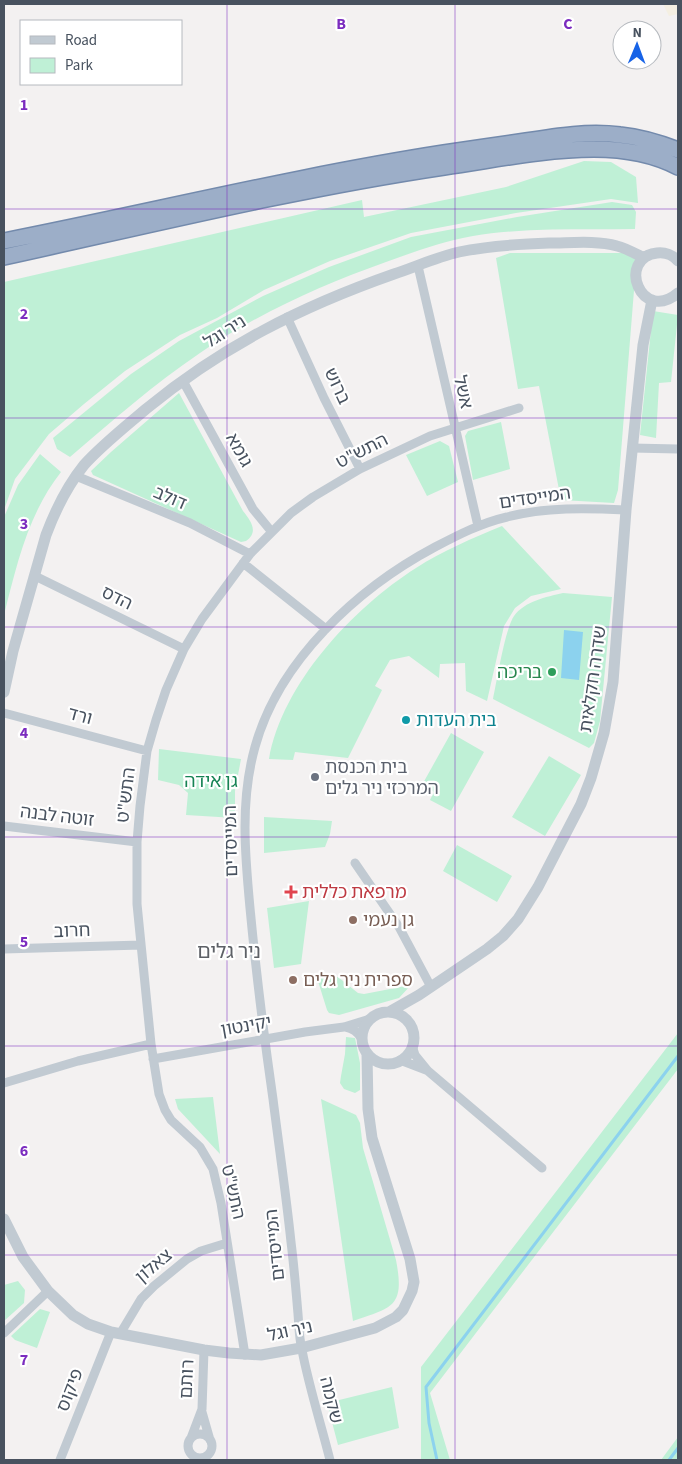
<svg xmlns="http://www.w3.org/2000/svg" width="682" height="1464" viewBox="0 0 682 1464" font-family="'Source Sans 3','Noto Sans Hebrew',sans-serif">
<rect width="100%" height="100%" fill="#f3f1f1"/>
<path fill="#bff0d6" d="M584 161 611 162 636 177 638 203 611 199 516 213 411 233 330 261 264 290 217 318 180 335 125 371 84 404 49 434 15 479 4 510V282L362 200 364 217 506 187Z
M612 202 632 205 636 212 635 229C582 230 526 227 473 236 443 241 414 252 386 262 321 285 257 314 200 353 154 384 112 421 70 457L57 449 53 438 131 374 179 341 263 296 329 267 411 237 517 217Z
M510 253H637L618 490 614 503 561 500 539 386 518 389 496 258Z
M653 311 678 315 671 382 659 383 656 438 640 435Z
M179 393 243 511C251 521 259 532 246 541L241 542 93 475 91 471 111 452Z
M501 422 510 469 473 480 465 436 468 431Z
M440 441 449 446 458 482 427 496 406 455Z
M40 454 61 472C28 514 17 564 4 615V517L18 485Z
M502 526 561 589 531 596 515 608 504 626 487 701 466 691 465 663 440 664 439 678 409 656 390 660 375 686 382 690 348 758 295 752 293 760 269 759C282 684 353 608 416 568 442 551 473 538 502 526Z
M563 593 612 597 600 721 594 743 589 748 493 699C497 681 505 629 514 616 525 601 546 597 563 593Z
M451 733 484 752 451 811 430 800 434 792 422 785Z
M159 749 241 759 235 791V818L186 815 188 793 179 785 158 780Z
M549 756 581 775 545 836 512 817Z
M264 817 332 821 330 834 325 847 264 853Z
M457 845 512 876 497 902 443 871Z
M309 901 301 964 274 968 267 908Z
M338 977 358 993 364 994 411 985 399 998 339 1015 329 1013 327 1010 317 978Z
M678 1033V1069L430 1393 450 1460H421V1367Z
M346 1037 355 1038 360 1063V1090L355 1093 344 1089 340 1083 341 1076 345 1054Z
M213 1097 220 1154 178 1109 175 1099Z
M321 1099 356 1115 360 1123 363 1148 396 1260C405 1307 393 1307 353 1321Z
M18 1281 25 1290 24 1303 4 1321V1285Z
M40 1309 50 1312 37 1348 15 1340 11 1336Z
M392 1387 399 1428 338 1445 327 1403Z
M678 1437 677 1460H661Z"/>
<path fill="#f4efe2" d="M663 4H678V14L669 16Z"/>
<path fill="#8cd2ee" d="M564 630 583 632 579 680 561 678Z"/>
<g fill="none" stroke-linecap="round" stroke-linejoin="round">
<path stroke="#8cd2ee" stroke-width="3" d="M437 1460 429 1423 426 1387 678 1056
M669 1460 678 1448"/>
<g stroke="#738aac" stroke-width="18">
<path id="trunk" d="M4 241C151 212 296 176 444 153 471 149 499 145 526 141 557 136 589 131 620 135 640 137 660 143 678 150
M4 257C150 225 296 189 444 167 494 160 544 149 594 149 622 149 653 154 678 167"/>
</g>
<path stroke="#c1cad2" stroke-width="9" d="M418 266 478 526
M287 317 324 398 360 469
M183 381 253 509 271 531
M632 448 678 449
M76 476 190 523 250 554
M243 563 326 629
M35 576 184 649
M4 713 147 751
M4 826 137 842
M355 863 399 927 431 987
M4 949 141 945
M345 1027C353 1029 357 1031 362 1039
M412 1046 415 1055 428 1071 542 1168
M153 1059 305 1032 344 1027 370 1019
M400 1060 426 1070
M4 1083 78 1061 151 1044
M4 1333 48 1291
M120 1334 141 1299 154 1286 187 1259 201 1251 227 1243
M245 1355 221 1203 213 1169 200 1147 171 1120 165 1110 159 1094 151 1044 137 904V842L140 806 147 751 156 720 166 690 184 649 202 619 250 554 291 513 313 497 360 469 430 436 519 408
M202 1412 210 1440
M188 1446a12 12 0 1 1 24 0a12 12 0 1 1-24 0Z
M191 1438 202 1409 204 1350
M60 1460 111 1332
M330 1460C321 1424 309 1387 302 1350 299 1338 299 1326 298 1314 296 1290 294 1266 291 1242 286 1194 279 1147 273 1099 264 1036 256 972 250 908 245 855 240 800 255 747 279 660 358 588 435 547 458 535 481 523 507 517 546 507 586 508 626 510"/>
<path stroke="#c1cad2" stroke-width="11" d="M678 261C673 255 665 252 657 253 616 258 641 324 678 293
M4 692 13 651 46 535C55 511 68 485 84 465 102 445 125 427 146 409 223 346 300 307 394 274 415 267 437 257 459 252 488 246 518 244 549 243 570 243 596 240 617 246 626 248 636 254 644 258
M389 1012 419 995 487 949 503 936 518 919 538 887 581 804 591 778 604 733 613 682 626 510 643 345 652 300
M362 1038a26 26 0 1 1 52 0a26 26 0 1 1-52 0Z
M4 1219 23 1257 48 1291 73 1315 88 1324 111 1332 204 1350 229 1353 261 1355 301 1348 375 1328 396 1317 403 1310 412 1291 414 1282 410 1259 372 1138 368 1109 367 1053"/>
<use href="#trunk" stroke="#9caec8" stroke-width="15"/>
</g>
<path fill="none" stroke="#7b2cbf" stroke-width="1" stroke-opacity="0.55" d="M227 4V1460M455 4V1460M4 209H678M4 418H678M4 627H678M4 837H678M4 1046H678M4 1255H678"/>
<circle fill="#2e9e5b" stroke="#fff" stroke-width="2" cx="552" cy="672" r="5"/>
<circle fill="#0f9aa8" stroke="#fff" stroke-width="2" cx="406" cy="720" r="5"/>
<circle fill="#6b7280" stroke="#fff" stroke-width="2" cx="315" cy="777" r="5"/>
<path fill="#e0444e" stroke="#fff" stroke-width="2" d="M288.5 884.5h5v5h5v5h-5v5h-5v-5h-5v-5h5z"/>
<g fill="#8d6e63" stroke="#fff" stroke-width="2">
<circle cx="353" cy="920" r="5"/>
<circle cx="293" cy="980" r="5"/>
</g>
<g text-anchor="middle" dominant-baseline="central" stroke-width="4.5" stroke-linejoin="round" paint-order="stroke">
<g font-size="18" fill="#48525f" stroke="#fff">
<text transform="translate(225 332) rotate(-32)">ניר וגל</text>
<text transform="translate(337 386) rotate(65)">ברוש</text>
<text transform="translate(463 392) rotate(77)">אשל</text>
<text transform="translate(239 450) rotate(61)">גומא</text>
<text transform="translate(362 451) rotate(-27)">התש"ט</text>
<text transform="translate(170 498) rotate(23)">דולב</text>
<text transform="translate(535 498) rotate(-8)">המייסדים</text>
<text transform="translate(117 598) rotate(26)">הדס</text>
<text transform="translate(593 679) rotate(-82)">שדרה חקלאית</text>
<text transform="translate(80 716) rotate(15)">ורד</text>
<text transform="translate(126 795) rotate(-83)">התש"ט</text>
<text transform="translate(57 816) rotate(7)">זוטה לבנה</text>
<text transform="translate(231 841) rotate(-91)">המייסדים</text>
<text transform="translate(72 931) rotate(-2)">חרוב</text>
<text transform="translate(246 1026) rotate(-10)">יקינטון</text>
<text transform="translate(233 1192) rotate(77)">התש"ט</text>
<text transform="translate(275 1245) rotate(-96)">המייסדים</text>
<text transform="translate(154 1266) rotate(-40)">צאלון</text>
<text transform="translate(290 1331) rotate(-12)">ניר וגל</text>
<text transform="translate(187 1379) rotate(-87)">רותם</text>
<text transform="translate(70 1390) rotate(-69)">פיקוס</text>
<text transform="translate(331 1400) rotate(76)">שקמה</text>
</g>
<g font-size="18" fill="#27864d" stroke="#fff" text-anchor="end">
<text x="542" y="672">בריכה</text>
</g>
<g font-size="18" fill="#0d838f" stroke="#fff" text-anchor="start">
<text x="416" y="720">בית העדות</text>
</g>
<g font-size="18" fill="#5b616d" stroke="#fff" text-anchor="start">
<text x="325" y="767">בית הכנסת<tspan x="325" dy="21">המרכזי ניר גלים</tspan></text>
</g>
<g font-size="18" fill="#168354" stroke="#fff">
<text x="211" y="781">גן אידה</text>
</g>
<g font-size="18" fill="#be3a42" stroke="#fff" text-anchor="start">
<text x="302" y="892">מרפאת כללית</text>
</g>
<g font-size="18" fill="#785e54" stroke="#fff" text-anchor="start">
<text x="363" y="920">גן נעמי</text>
<text x="303" y="980">ספרית ניר גלים</text>
</g>
<g font-size="20" fill="#5d6066" stroke="#fff">
<text x="229" y="952">ניר גלים</text>
</g>
</g>
<g font-size="16" text-anchor="middle" font-weight="bold" fill="#7b2cbf" stroke="#fff" stroke-width="4.5" stroke-linejoin="round" paint-order="stroke">
<text x="341" y="29">B</text>
<text x="568" y="29">C</text>
<text x="24" y="110">1</text>
<text x="24" y="319">2</text>
<text x="24" y="529">3</text>
<text x="24" y="738">4</text>
<text x="24" y="947">5</text>
<text x="24" y="1156">6</text>
<text x="24" y="1365">7</text>
</g>
<rect width="682" height="1464" fill="none" stroke="#48525f" stroke-width="10"/>
<rect x="20" y="20" width="162" height="65" fill="#ffffff" stroke="#b6babf"/>
<rect x="30" y="36" width="25" height="8" fill="#c1cad2" stroke="#b6babf"/>
<text x="65" y="45" font-size="15" fill="#48525f">Road</text>
<rect x="30" y="58" width="25" height="15" fill="#bff0d6" stroke="#b6babf"/>
<text x="65" y="70" font-size="15" fill="#48525f">Park</text>
<g transform="translate(637 45) rotate(1)"><circle r="24" fill="#ffffff" stroke="#b6babf"/>
<path d="M0-4L9 19L0 12L-9 19Z" fill="#1763e7"/>
<text y="-8" font-size="14" font-weight="bold" text-anchor="middle" fill="#48525f">N</text>
</g>
</svg>
